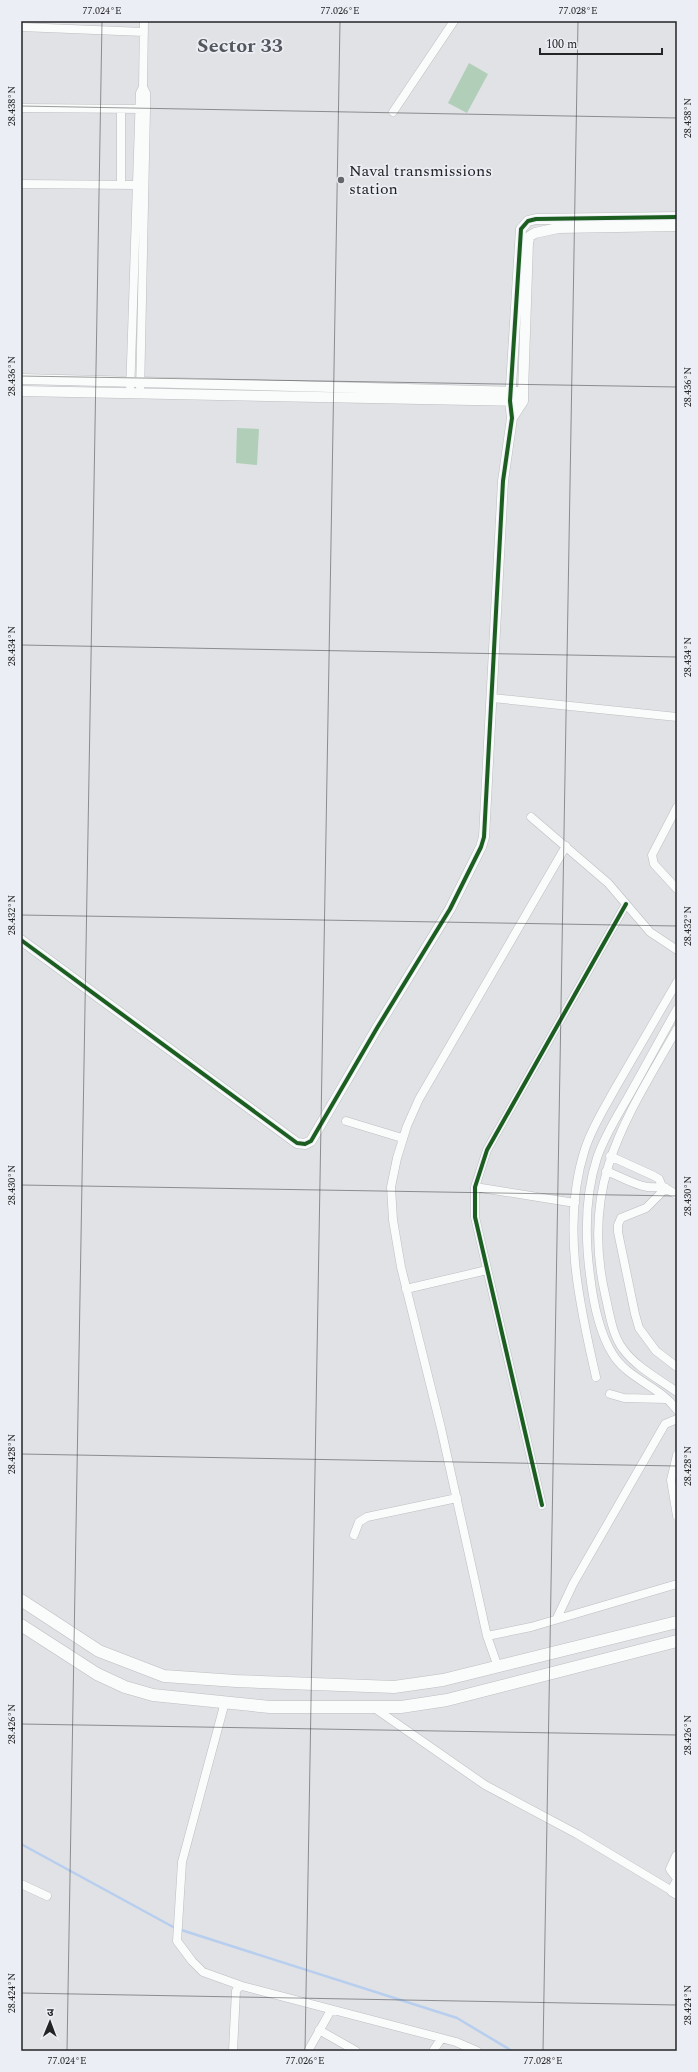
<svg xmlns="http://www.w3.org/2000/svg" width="698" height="2072" viewBox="0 0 698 2072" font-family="Spectral,'Noto Sans Devanagari',serif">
<rect width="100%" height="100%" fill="#e0e2e5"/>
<path fill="#b1cfb8" d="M469 63 488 74 467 113 448 103Z
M237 428 259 429 257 465 236 463Z"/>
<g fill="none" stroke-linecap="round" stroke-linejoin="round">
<path stroke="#b7ceef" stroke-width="2.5" d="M21 1844 175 1928 457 2018 512 2051"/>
<g stroke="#bcbec0" stroke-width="9">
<path id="minor" d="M21 27 144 32
M21 108 144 109
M121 110V184
M393 112 454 21
M21 184 137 185
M130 394 140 93 143 87
M140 394 146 109V93L143 87 144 21
M492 698 677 717
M677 807 652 855 654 864 677 889
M531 817 608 883 650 932 677 950
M677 1009C660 1039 644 1069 627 1099 616 1118 604 1137 597 1158 585 1195 585 1237 590 1275 593 1301 598 1330 612 1353 627 1379 660 1386 677 1410
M677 1029C625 1120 580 1184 605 1294 609 1311 612 1335 623 1349 636 1367 659 1379 677 1392
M346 1121 402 1138
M610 1156 654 1176 659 1179 662 1186 677 1195
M606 1171C623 1177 644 1192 662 1186
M475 1187 575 1203
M666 1188 646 1208 621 1218 618 1225V1232L635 1314 639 1328 656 1351 677 1367
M406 1289 487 1270
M596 1377C579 1304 561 1223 585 1149 592 1127 605 1107 616 1087 636 1052 657 1017 677 982
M610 1394 624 1398 666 1399
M677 1455 671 1480 677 1516
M542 1505 475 1217V1187L487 1150 626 904
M354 1535 359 1522 367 1517 457 1498
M557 1618 573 1584 665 1424 677 1419
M487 1636 531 1627 677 1584
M498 1667 487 1636 441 1428 401 1267 393 1220 391 1187 397 1158 407 1126 419 1099 566 846
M225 1702 182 1862 177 1941 192 1961 203 1972 242 1986
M373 1707 485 1785 577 1834 672 1891
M21 1884 47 1896
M319 2030 356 2051
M233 2051 236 1991 238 1988 242 1986 456 2042 477 2051
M308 2051 331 2010
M433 2051 441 2039"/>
</g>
<g stroke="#bcbec0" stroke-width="11">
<path id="tertiary" d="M21 379 523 392
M21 391 523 401
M512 418 523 401V392L528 242 530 236 535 233 558 228 677 226
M21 940 297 1143 305 1144 311 1141 377 1028 450 909 481 847 484 837 503 481 512 418 510 401 521 229 528 221 536 219 677 217
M677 1856 671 1869 677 1877
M677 1882 672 1891 677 1894"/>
</g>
<g stroke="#bcbec0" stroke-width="13">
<path id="secondary" d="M21 1600 99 1651 164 1676 236 1681 394 1687 443 1680 677 1622
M21 1625 97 1674 125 1687 153 1695 270 1707H401L447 1700 677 1641"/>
</g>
<use href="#minor" stroke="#fafbfb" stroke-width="8"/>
<use href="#tertiary" stroke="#fafbfb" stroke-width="10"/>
<use href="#secondary" stroke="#fafbfb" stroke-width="12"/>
<g stroke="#ebeef4" stroke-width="6">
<path id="cycleway" d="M21 940 297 1143 305 1144 311 1141 377 1028 450 909 481 847 484 837 503 481 512 418 510 401 521 229 528 221 536 219 677 217
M542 1505 475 1217V1187L487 1150 626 904"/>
</g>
<use href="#cycleway" stroke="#1b5e20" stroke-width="4"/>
</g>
<path fill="none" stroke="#232426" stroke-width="1" stroke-opacity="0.45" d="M21 106 677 118M21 376 677 387M21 645 677 657M21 915 677 926M21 1185 677 1196M21 1454 677 1466M21 1724 677 1735M21 1993 677 2005M67 2051 102 21M305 2051 340 21M543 2051 578 21"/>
<circle fill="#656669" stroke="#ebeef4" stroke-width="1.5" cx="341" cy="180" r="4"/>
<g text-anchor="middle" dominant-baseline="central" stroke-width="3.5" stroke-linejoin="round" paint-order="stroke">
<g font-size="16" fill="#232426" stroke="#ebeef4" text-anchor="start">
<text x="349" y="171">Naval transmissions<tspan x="349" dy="18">station</tspan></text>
</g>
<g font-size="20" font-weight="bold" fill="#54575c" stroke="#ebeef4">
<text x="240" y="46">Sector 33</text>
</g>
</g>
<rect width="698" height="2072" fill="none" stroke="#ebeef4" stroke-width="44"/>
<g transform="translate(50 2022) rotate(1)" stroke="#ebeef4" stroke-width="3" paint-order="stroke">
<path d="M0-3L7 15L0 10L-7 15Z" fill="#232426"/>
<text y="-6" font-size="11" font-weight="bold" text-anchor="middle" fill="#232426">उ</text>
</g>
<path d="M540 48v6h122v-6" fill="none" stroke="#232426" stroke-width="2"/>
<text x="546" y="48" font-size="12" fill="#232426" stroke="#ebeef4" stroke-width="3" paint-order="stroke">100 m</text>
<rect x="22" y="22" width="654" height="2028" fill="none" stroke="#232426" stroke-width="1.5"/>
<g font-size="10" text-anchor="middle" fill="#232426">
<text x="102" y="14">77.024°E</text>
<text x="340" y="14">77.026°E</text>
<text x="578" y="14">77.028°E</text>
<text transform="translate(11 106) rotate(-90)" y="4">28.438°N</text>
<text transform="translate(687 118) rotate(-90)" y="4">28.438°N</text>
<text transform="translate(11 376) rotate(-90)" y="4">28.436°N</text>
<text transform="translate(687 387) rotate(-90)" y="4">28.436°N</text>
<text transform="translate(11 646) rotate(-90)" y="4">28.434°N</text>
<text transform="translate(687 657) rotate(-90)" y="4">28.434°N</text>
<text transform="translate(11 915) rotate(-90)" y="4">28.432°N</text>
<text transform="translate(687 926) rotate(-90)" y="4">28.432°N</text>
<text transform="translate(11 1185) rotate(-90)" y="4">28.430°N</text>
<text transform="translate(687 1196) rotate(-90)" y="4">28.430°N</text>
<text transform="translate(11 1454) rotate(-90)" y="4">28.428°N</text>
<text transform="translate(687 1466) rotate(-90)" y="4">28.428°N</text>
<text transform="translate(11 1724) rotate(-90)" y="4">28.426°N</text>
<text transform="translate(687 1735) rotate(-90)" y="4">28.426°N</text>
<text transform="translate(11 1993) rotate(-90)" y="4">28.424°N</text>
<text transform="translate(687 2005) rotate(-90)" y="4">28.424°N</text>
<text x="67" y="2064">77.024°E</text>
<text x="305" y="2064">77.026°E</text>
<text x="543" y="2064">77.028°E</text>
</g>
</svg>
